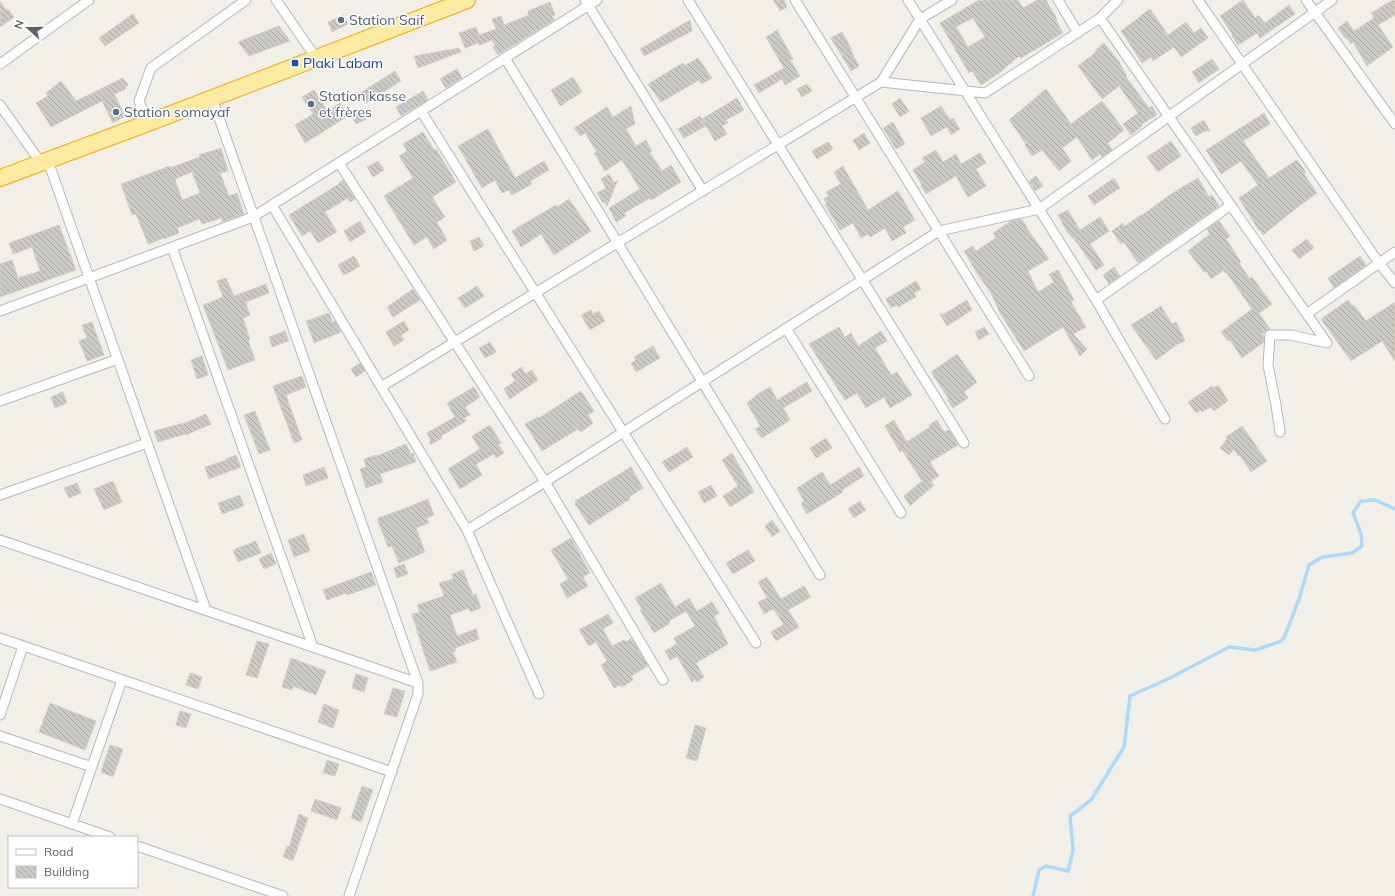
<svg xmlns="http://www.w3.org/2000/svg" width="1395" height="896" viewBox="0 0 1395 896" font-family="Mulish,sans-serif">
<defs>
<pattern id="building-back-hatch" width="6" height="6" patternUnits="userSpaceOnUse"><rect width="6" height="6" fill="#cccac5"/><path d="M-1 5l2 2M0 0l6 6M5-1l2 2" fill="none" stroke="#a9a8a4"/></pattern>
</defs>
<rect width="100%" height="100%" fill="#f1efe8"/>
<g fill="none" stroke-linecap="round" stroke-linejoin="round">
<path stroke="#aadaff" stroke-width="3.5" d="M1033 896 1039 870 1046 866 1068 871 1073 850 1070 816 1091 800 1124 747 1130 696 1168 679 1229 647 1255 650 1279 642 1284 638 1299 599 1309 565 1322 557 1352 553 1362 546 1361 534 1353 513 1361 501 1375 500 1395 509"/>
</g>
<path fill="url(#building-back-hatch)" stroke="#d6d1c6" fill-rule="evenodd" d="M773 0H784L787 7 780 11Z
M979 0H1018L1023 8 1037 0H1046L1057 19 1056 20 1063 33 1021 58 1019 56 999 73 981 85 972 71 969 73 940 23ZM973 18 985 37 968 47 956 27Z
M1243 0 1255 18 1258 15 1265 23 1289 5 1295 14 1260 38 1257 33 1238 45 1232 36 1233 35 1220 16Z
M1393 0H1395V15L1378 25 1393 47 1367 66 1353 42 1351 44 1347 38 1346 39 1338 28 1347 21 1354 31 1374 18 1371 13Z
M0 1 6 10 8 9 14 17 0 27Z
M550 2 555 15 552 16 554 20 498 55 493 47 495 46 492 40 479 45 478 43 465 48 459 33 476 27 479 35 496 29 492 19 501 16 504 25 529 15 528 11Z
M1150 9 1168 35 1186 22 1194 33 1201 28 1208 38 1181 57 1174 47 1153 61 1151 57 1142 63 1121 31Z
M133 14 139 23 105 46 99 38Z
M343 15 348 24 332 32 328 22Z
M690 20 692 31 644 56 640 49Z
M279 26 290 41 249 56 238 42Z
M777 30 793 59 790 60 800 76 785 85 782 79 759 93 754 85 784 68 766 37Z
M842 32 852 50 851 51 859 66 851 71 831 38Z
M1104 43 1120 63V64L1127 76 1126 77 1149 108 1152 106 1157 115 1142 124 1143 125 1131 135 1123 124 1138 113 1119 86 1102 99 1078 66 1096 52 1095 51Z
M459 48 461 52 418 68 414 56Z
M698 58 712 78 701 84 699 80 661 102 648 84 683 63 684 66Z
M1212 59 1219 69 1199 83 1192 72Z
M457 69 462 78 446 88 440 79Z
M395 71 401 81 366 103 360 93Z
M573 77 582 92 560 106 551 90Z
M123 78 128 85 124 90 114 94 125 116 113 123 102 101 51 127 36 103 48 96 46 93 61 81 76 101Z
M807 84 812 91 802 97 797 89Z
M1046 89 1071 124 1102 101 1124 130 1108 143 1112 150 1102 157 1100 154 1092 160 1077 137 1062 148 1071 161 1059 171 1042 150 1032 156 1025 145 1026 144 1009 120Z
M314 90 327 111 340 103 348 116 305 143 295 125 313 114 302 97Z
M423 91 428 100 401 116 396 107Z
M737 98 744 110 726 120 728 123 722 126 727 134 715 141 702 119Z
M900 98 909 111 900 117 892 104Z
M631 106 635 124 626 129 636 146 646 140 652 151 650 153 662 171 671 165 681 182 651 200 650 198 624 213 626 216 616 222 609 208 640 189 622 160 605 171 594 153 597 152 585 133 580 136 574 128 607 107 613 117Z
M941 106 950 120 953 118 960 129 951 135 947 127 931 136 921 118Z
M360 110 366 119 356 124 351 115Z
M1264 113 1270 124 1243 141 1269 178 1297 160 1306 172 1304 174 1317 193 1299 206 1263 235 1260 230 1259 231 1239 198 1258 185 1241 161 1221 174 1206 150Z
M700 116 706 126 684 138 678 129Z
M1204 120 1210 131H1205L1196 136 1191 128Z
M893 122 905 144 896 149 883 128Z
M488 129 515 178 544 161 549 170 530 181 532 184 512 195 509 190 502 193 495 180 482 188 458 146Z
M423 132 434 150 436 149 456 182 432 197 445 217 437 222 447 240 434 249 427 237 414 245 384 196 413 178 399 156 407 151 403 144Z
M864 133 870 143 859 150 853 140Z
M1171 141 1181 156 1158 172 1147 157Z
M828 142 833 149 817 159 812 151Z
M221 148 228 171 220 173 229 196 237 193 244 214 222 222 221 218 202 224 200 219 177 228 179 233 164 239V238L148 244 136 214 132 215 121 184 170 166V168L200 157 199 155ZM192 172 200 193 182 200 175 179Z
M936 150 943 162 956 154 961 164 980 153 986 163 976 169 986 186 968 197 956 176 926 194 921 186 922 185 913 170 925 162 922 158Z
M378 161 384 170 373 177 367 167Z
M843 166 868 210 898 191 915 220 903 227 906 233 892 241 885 228 870 237 868 234 861 238 853 223 840 230 825 205 827 204 824 199 829 196 826 192 841 184 834 172Z
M609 174 614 183 618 180 607 206 605 201 603 203 597 193 606 188 601 179Z
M1036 176 1043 186 1035 191 1029 181Z
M1114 178 1120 188 1094 205 1088 196Z
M1198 178 1209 197 1212 195 1219 206 1138 263 1124 242 1121 244 1112 231 1123 223 1125 226 1141 215V216L1171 194Z
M343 180 355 199 350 202 348 198 325 212 337 232 318 243 310 231 302 236 289 215 339 184V183Z
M569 199 591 231 554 255 541 234 521 247 512 231 556 205 557 207Z
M1068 210 1080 230 1100 217 1109 231 1090 244 1104 265 1096 270 1078 244 1067 232 1058 215Z
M1022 219 1027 227H1026L1049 259 1028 271 1038 292 1054 282 1049 274 1058 270 1074 300 1071 302 1086 327 1073 334 1087 349 1080 356 1063 327 1024 351 1000 313 991 293 977 273 964 251 973 246 976 251 996 238 993 233 1011 221Z
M360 221 366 232 350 242 344 231Z
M1219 221 1230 236 1226 239 1241 262 1239 263 1250 279 1252 277 1272 304 1259 313 1270 329 1262 334 1264 336V342L1242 358 1230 340 1228 341 1221 332 1252 309 1226 272 1225 273 1224 270 1211 279 1206 271 1204 272 1188 251 1210 234 1207 229Z
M59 225 76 270 0 297V264L12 260 18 278 40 271 32 247 13 254 9 243Z
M479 237 484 246 474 251 470 241Z
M1307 239 1314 248 1299 259 1292 250Z
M354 256 360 266 347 274H343L338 265Z
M1360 256 1366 265 1334 288 1328 278Z
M1114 267 1120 276 1109 284 1103 275Z
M226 278 234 296 266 284 269 293 246 302 247 304H246L250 315 243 318 250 339 248 340 255 360 228 370 203 305 223 297 217 281Z
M916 281 921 289 914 293 916 297 898 307 897 305 891 308 886 299Z
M477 286 484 296 465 308 458 298Z
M413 289 420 300 393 317 387 307Z
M967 300 972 310 947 326 940 314H944Z
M1348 300 1352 306 1354 305 1366 321 1395 302V361L1382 341 1351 361 1321 319Z
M1161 306 1172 324 1176 322 1185 341 1178 344 1156 360 1131 325Z
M591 310 593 314 599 311 605 321 590 330 581 315Z
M329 313 333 323 335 321 341 332 314 343 306 321Z
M404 321 409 330 401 335 404 340 394 346 386 332Z
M92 322 104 355 87 361 79 341 87 338 82 325Z
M839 327 845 337 851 333 858 346 881 331 887 341 875 348 891 375 897 372 912 395 890 408 884 397 866 408 857 393 845 400 809 344Z
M984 327 989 334 979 340 975 332Z
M285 331 289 341 272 347 269 337Z
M490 342 496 352 485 358 479 348Z
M653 346 660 358 636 372 631 363 636 360 634 357Z
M957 354 977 382 964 392 968 398 953 408 947 400 949 399 931 372Z
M202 356 208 375 197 379 191 360Z
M360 363 365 371 356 377 351 369Z
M522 367 525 374 532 370 538 380 510 399 504 389 515 381 511 374Z
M302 376 306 387 286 395 302 440 294 443 273 386Z
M807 382 812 391 783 408 790 420 762 438 760 436 755 429 760 426 747 403 758 394 770 387 777 400Z
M1218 385 1228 401 1214 411 1211 407 1202 412 1201 410 1196 413 1188 402 1212 386 1214 388Z
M474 387 480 397 465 407 470 415 464 418 466 421 441 436 442 438 430 445V439L427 433 455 417 447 403Z
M581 391 594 411 588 415 593 423 581 432 578 429 542 451 525 424 538 417 539 418Z
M63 392 67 403 55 408 51 397Z
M255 411 270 450 259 454 244 415Z
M206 414 211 424 186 435 185 434 158 442 154 431 188 422Z
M894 420 906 441H908L930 427 929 425 937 420 944 432 949 430 958 445 930 462 939 476 931 481 934 485 910 506 904 496 922 481 902 450 900 452 885 426Z
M490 425 501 443 498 444 504 453 496 458 494 454 476 464 482 475 460 489 448 469 480 449 472 436Z
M1242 426 1267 461 1251 472 1240 455 1238 456 1234 449 1229 455 1220 448 1227 439 1226 437Z
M826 438 832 448 816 458 810 448Z
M406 444 411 454 413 453 416 462 380 474 383 482 366 488 360 469 366 467 364 459 376 455 377 456Z
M687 447 693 457 669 472 662 462Z
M732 453 754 492 730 507 723 496 738 486 722 460Z
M236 455 241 467 209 479 205 467 227 460 226 459Z
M324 467 328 478 306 486 303 475Z
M631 467 643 488 629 497 630 499 589 525 575 504 576 503 575 501Z
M859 467 864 476 842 490 843 492 807 514 801 504 804 501 797 488 822 472 830 485Z
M113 481 122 502 104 510 94 489Z
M77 483 81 493 69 498 64 488Z
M711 485 717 496 704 503 698 492Z
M240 495 244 506 222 514 218 503Z
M428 499 434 515 427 518 429 523 416 528 425 552 399 563 392 546 388 547 378 521V518L406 508Z
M860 501 866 510 854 518 848 509Z
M772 520 780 531 772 537 765 526Z
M304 534 310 551 294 557 288 540Z
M571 538 590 573 583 577 588 586 567 598 560 584 568 579 551 550Z
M256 541 261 553 238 562 233 550Z
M748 550 755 561 733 574 726 563Z
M271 553 276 564 264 569 259 559Z
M404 564 408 574 397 578 394 568Z
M463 570 473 595 476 594 481 608 470 612 469 608 450 615 457 636 476 629 479 639 455 648 456 651 453 652 457 662 430 671 424 653 412 614 420 612 417 605 444 596 439 583 453 579 452 574Z
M371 572 376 585 347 595 346 593 327 600 323 590Z
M767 577 781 599 804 586 811 597 788 610 799 627 776 641 771 632 784 624 773 609 764 614 758 602 767 598 758 582Z
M661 583 675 607 689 598 697 611 712 602 719 613 714 616 728 644 696 663 704 677 697 682 695 679 692 682 677 656 670 660 665 651 677 644 674 638 695 626 686 611 669 621 670 623 654 633 640 610 642 609 635 598Z
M608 614 613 623 603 629 612 646 624 640 626 642 631 638 648 666 631 676 633 680 622 687 620 685 614 688 601 665 607 661 596 642 589 646 579 630Z
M257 641 269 644 257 678 246 675Z
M291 658 326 671 316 695 293 686 292 690 282 687Z
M190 673 202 677 198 689 186 685Z
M356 674 368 678 364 692 352 688Z
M393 688 405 691 397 717 384 714Z
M50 703 96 721 85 750 39 732Z
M324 704 339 710 333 728 318 722Z
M180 711 191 714 186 728 176 725Z
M695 725 706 728 697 761 686 758Z
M110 745 123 749 113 777 101 772Z
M327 760 339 764 335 776 323 773Z
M362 786 373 790 361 822 351 818Z
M315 799 341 808 337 820 311 811Z
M299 814 308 818 293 861 283 857 287 846 289 847Z"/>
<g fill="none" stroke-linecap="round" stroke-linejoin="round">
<g stroke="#b5b8bc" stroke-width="11">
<path id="minor" d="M276 0 316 58
M585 0 703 191
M688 0 964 443
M795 0 1029 376
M908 0 1096 300 1165 419
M1058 0 1078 33
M1198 0 1379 263 1395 283
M1306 0 1395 124
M1100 18 1327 343 1291 335H1270L1268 365 1276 405 1280 432
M505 58 820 575
M0 64 89 0
M881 82 985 93 1100 18 1118 0
M212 98 418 683V694L349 896
M0 105 41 163
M421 111 756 643
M148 123 139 101 151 68 246 0
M48 161 206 610
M339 163 545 482 663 680
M272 205 467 530 539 694
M172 247 313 647
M1096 300 1231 205
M0 311 253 217 597 0
M1308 313 1395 252
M786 328 901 513
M381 387 881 82 920 19 952 0
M0 401 118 359
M0 495 147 443
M467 530 545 482 939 231 1039 209 1332 0
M0 540 418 683
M0 638 392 772
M0 715 23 646
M0 736 92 767
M0 799 110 837
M72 824 122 680
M137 846 283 896"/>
</g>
<g stroke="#f9ab00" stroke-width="18">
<path id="trunk" d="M0 178 148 123 467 0"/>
</g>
<use href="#minor" stroke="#fff" stroke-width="9"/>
<use href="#trunk" stroke="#feeaa1" stroke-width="16"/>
</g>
<g fill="#5c6f8a" stroke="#fff" stroke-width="1.5">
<circle cx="341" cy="20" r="4"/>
<circle cx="311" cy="104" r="4"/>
<circle cx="116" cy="112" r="4"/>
</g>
<rect fill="#1a4fb4" stroke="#fff" stroke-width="1.5" x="291" y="59" width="8" height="8" rx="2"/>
<g text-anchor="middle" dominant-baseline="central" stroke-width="3" stroke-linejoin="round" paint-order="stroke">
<g font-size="14" fill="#4e5e75" stroke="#fff" text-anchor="start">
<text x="349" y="20">Station Saif</text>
<text x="319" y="96">Station kasse<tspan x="319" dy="16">et frères</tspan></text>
<text x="124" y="112">Station somayaf</text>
</g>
<g font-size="14" fill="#164399" stroke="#fff" text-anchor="start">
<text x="303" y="63">Plaki Labam</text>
</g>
</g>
<rect x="8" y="836" width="130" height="52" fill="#ffffff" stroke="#bfc1c3"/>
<rect x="16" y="849" width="20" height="6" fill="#ffffff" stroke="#bfc1c3"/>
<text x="44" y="856" font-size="12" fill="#5f6368">Road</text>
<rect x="16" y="866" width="20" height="12" fill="url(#building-back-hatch)" stroke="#bfc1c3"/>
<text x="44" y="876" font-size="12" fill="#5f6368">Building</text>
<g transform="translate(28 28) rotate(291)" stroke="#ffffff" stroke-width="3" paint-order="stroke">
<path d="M0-3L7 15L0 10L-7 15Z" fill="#5f6368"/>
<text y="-6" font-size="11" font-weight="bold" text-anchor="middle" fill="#5f6368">N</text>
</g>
</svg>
